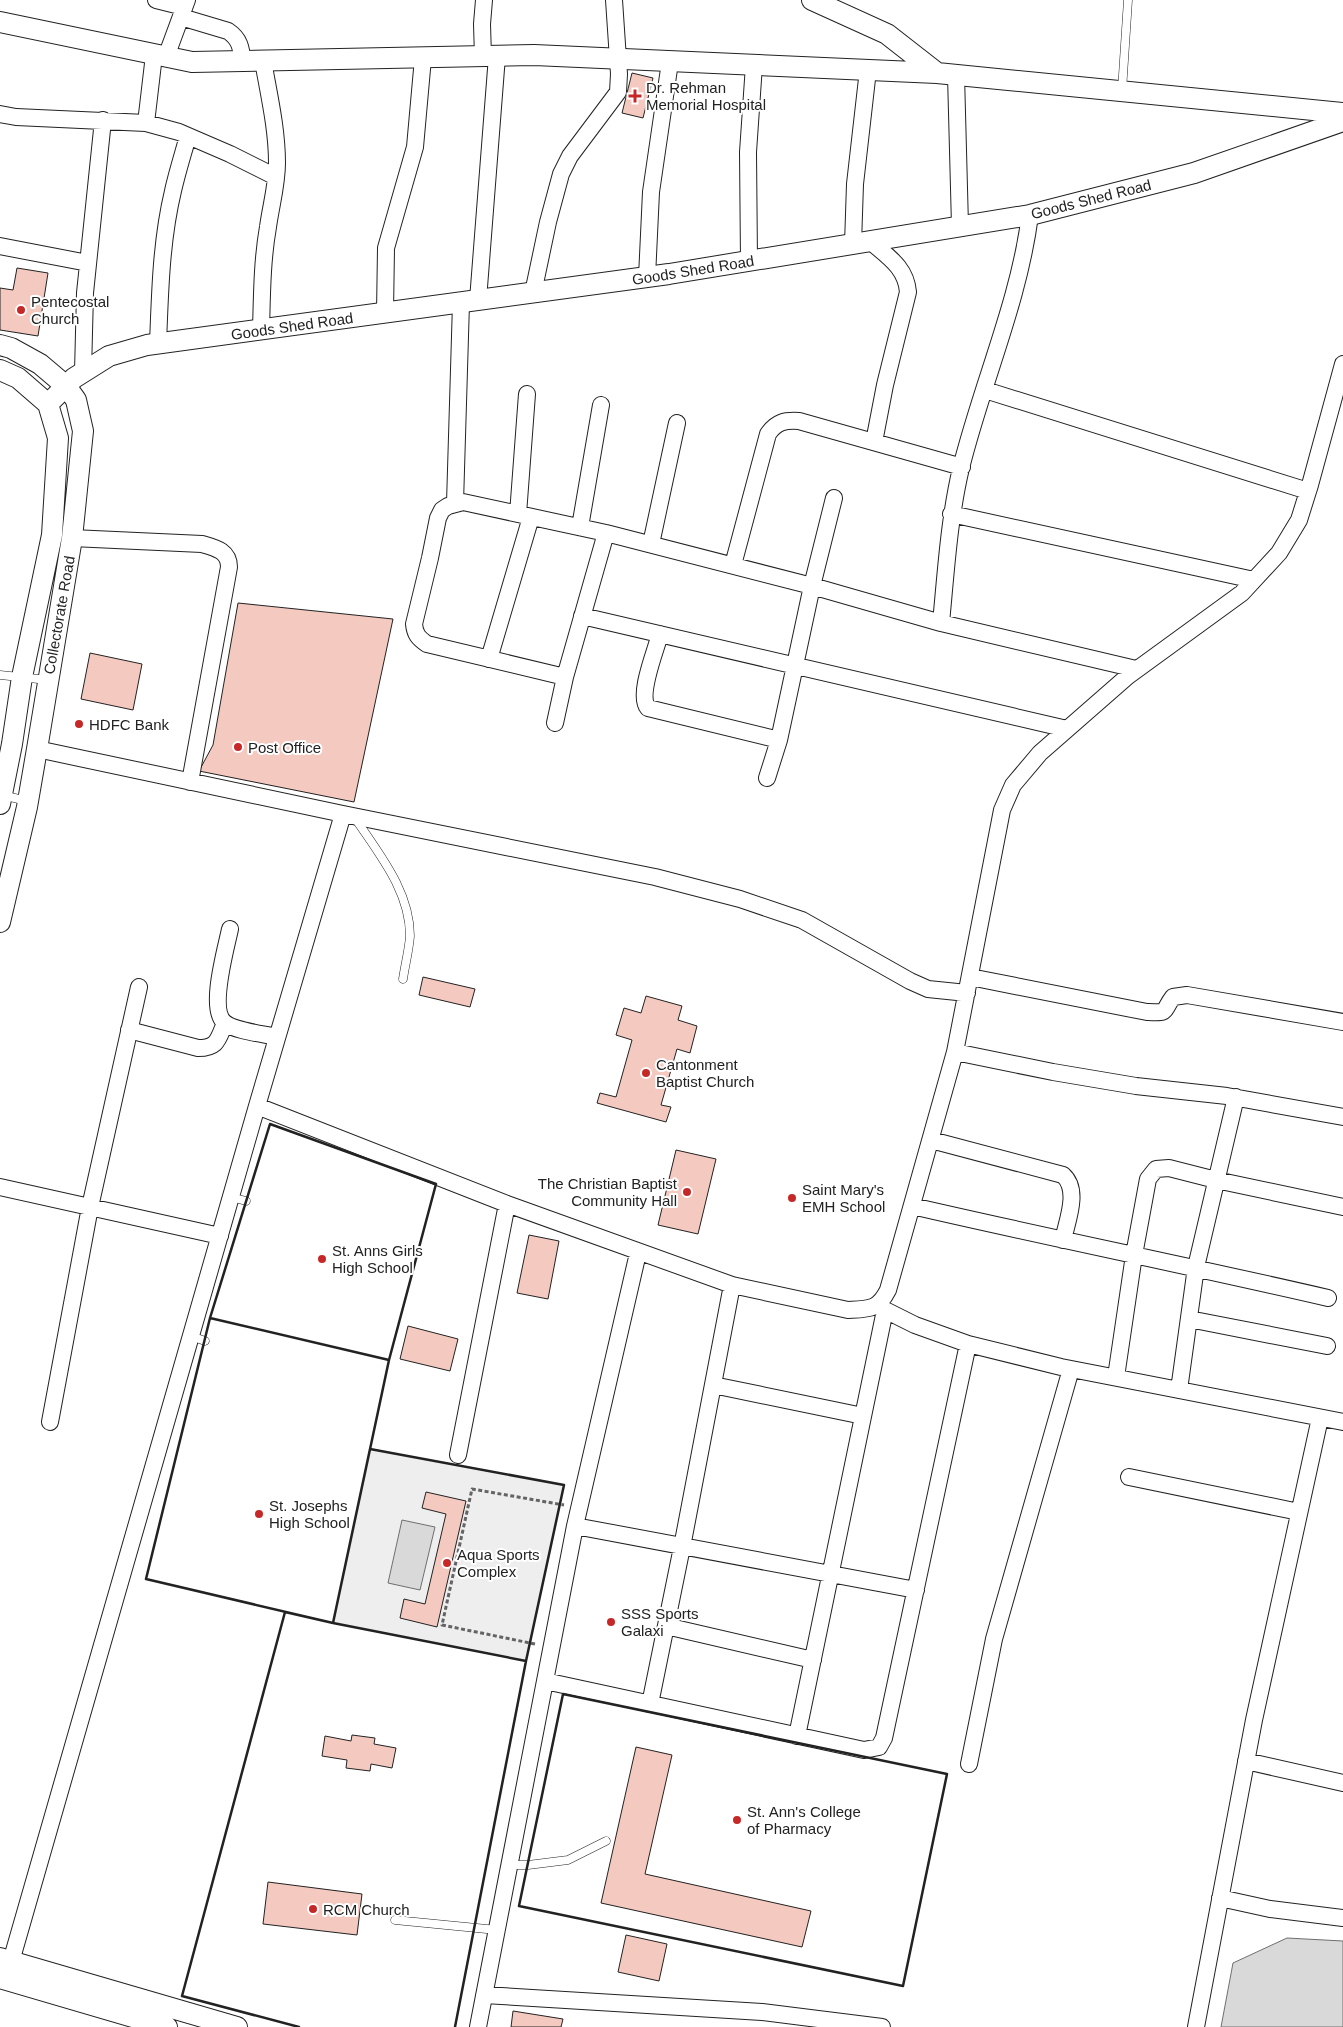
<svg xmlns="http://www.w3.org/2000/svg" width="1343" height="2027" viewBox="0 0 1343 2027" font-family="Arial,sans-serif">
<rect width="100%" height="100%" fill="#fff"/>
<path fill="#eee" stroke="#6f6f6f" d="M370 1449 564 1485 526 1661 333 1623Z"/>
<path fill="#d9d9d9" stroke="#6f6f6f" d="M402 1520 435 1527 420 1590 388 1583Z
M1287 1938 1343 1941V2027H1221L1233 1963Z"/>
<path fill="#f3c9c0" stroke="#222" d="M632 73 653 78 643 118 622 113Z
M17 268 48 273 38 336 0 330V288L13 290Z
M238 603 393 619 354 802 199 771 213 745Z
M90 653 142 664 133 710 81 699Z
M423 977 475 989 470 1007 419 995Z
M646 996 682 1006 678 1020 697 1026 690 1053 677 1049 661 1105 671 1107 666 1122 597 1103 600 1093 616 1097 632 1040 616 1035 624 1008 641 1013Z
M676 1150 716 1159 698 1234 658 1225Z
M529 1235 559 1241 548 1299 517 1293Z
M408 1326 458 1339 450 1371 400 1359Z
M426 1492 466 1501 437 1627 400 1618 404 1599 425 1604 446 1514 422 1508Z
M352 1735 375 1738 374 1744 396 1748 392 1768 371 1764 370 1771 346 1768 347 1760 322 1756 325 1736 351 1741Z
M636 1747 672 1755 645 1874 811 1911 802 1947 601 1903Z
M268 1882 362 1894 357 1935 263 1924Z
M626 1935 667 1944 659 1981 618 1972Z
M513 2011 563 2019 561 2027H511Z"/>
<g fill="none" stroke-linecap="round" stroke-linejoin="round">
<g stroke="#222" stroke-width="9">
<path id="service" d="M1122 90 1128 0
M0 675 48 680
M2 795 27 801
M355 818C379 854 410 891 410 936 409 950 405 965 403 979
M231 1197 246 1201
M191 1336 205 1341
M510 1865H528L568 1860 606 1841
M395 1920 497 1930"/>
</g>
<g stroke="#222" stroke-width="18">
<path id="minor" d="M156 0 184 7
M181 17 228 31C240 39 241 48 243 62
M166 57 187 0
M483 57 482 24 484 0
M956 75 960 226
M0 114 16 117 146 123 179 132 230 154 276 177
M146 123 154 55
M870 241C887 256 906 267 908 292L885 385 874 442
M853 244 855 184 868 70
M0 246 88 263
M749 261 748 152 754 65
M647 277 651 192 670 62
M533 293 548 222 561 174 570 156 618 92 619 74 614 0
M478 300 497 56
M385 313 386 248 415 147 423 58
M261 330C262 295 262 261 268 227 271 205 277 185 277 163 277 129 269 95 263 61
M158 344C160 293 161 241 173 191 177 173 183 154 188 136
M83 372 85 293 103 120
M985 390 1308 491
M455 503 461 303
M518 514 527 394
M951 514 1254 580
M580 527 601 405
M72 538 202 544C216 548 229 551 229 567L190 782
M651 544 677 423
M733 565 768 434C776 422 785 420 799 421L962 467
M582 616 1067 729
M941 623C946 571 949 519 961 468 982 383 1019 302 1030 215
M660 634C656 650 637 695 648 708L779 740
M489 659 531 517
M565 677 427 644C418 638 415 634 414 624L430 558 438 518 442 510 448 506 463 502 606 533 812 586 941 623 1136 669
M555 723 565 677 606 533
M37 749 343 814 655 877 740 899 802 920 910 981 928 989 967 993
M767 778 779 740 812 586 834 498
M230 929C226 949 208 1010 225 1023 235 1031 264 1034 277 1037
M970 977 1147 1012C1170 1013 1161 1013 1173 997L1187 995 1343 1022
M129 1030 198 1048C218 1048 218 1039 225 1023
M955 1052 1053 1072 1136 1086 1227 1096 1343 1117
M257 1106 507 1204 732 1285 848 1310C869 1309 878 1310 888 1290L955 1052 1002 810 1013 785 1040 753 1128 676 1242 593 1279 553 1299 520 1310 485 1343 364
M931 1140 1063 1175C1080 1190 1067 1221 1063 1240
M0 1187 220 1236
M912 1206C1050 1238 1190 1266 1328 1298
M877 1306 915 1325 968 1344 1061 1367 1343 1422
M1189 1319 1327 1346
M1116 1377 1134 1255 1148 1179 1156 1169 1169 1168 1216 1180 1343 1207
M713 1385 863 1416
M1179 1390 1196 1267 1236 1097
M50 1422 90 1207 139 987
M458 1455 507 1204
M1129 1477 1299 1512
M575 1526 916 1590
M666 1626 813 1660
M545 1681 864 1750 879 1747 884 1738 968 1344
M650 1704 682 1547 732 1285
M797 1736 885 1310
M1246 1761 1343 1783
M969 1764 994 1639 1071 1369
M1220 1898 1270 1909 1343 1918
M8 1972 257 1106 343 814
M484 1995 762 2012 882 2027
M478 2027 575 1526 638 1253
M1196 2027 1254 1720 1320 1418"/>
</g>
<g stroke="#222" stroke-width="22">
<path id="tertiary" d="M812 0 887 34 937 73
M0 22 192 62 534 55 937 73 1343 113
M0 345 11 348 40 364 66 386 76 400 83 431 72 538 37 749 27 807 0 922
M0 370 18 378 48 404 58 438 52 535 22 677 12 744 0 804
M48 404 74 378 109 356 147 345 669 274 1030 215 1194 173 1343 121
M0 1958 237 2027
M0 1978 167 2027"/>
</g>
<path stroke="#646464" stroke-width="3" stroke-dasharray="4 2.5" stroke-linecap="butt" d="M535 1644 442 1625 472 1489 564 1505"/>
<use href="#service" stroke="#fff" stroke-width="8"/>
<use href="#minor" stroke="#fff" stroke-width="16"/>
<use href="#tertiary" stroke="#fff" stroke-width="20"/>
<path stroke="#222" stroke-width="2.5" d="M270 1124 436 1184 389 1360 210 1318Z
M210 1318 389 1360 333 1623 146 1579Z
M370 1449 564 1485 526 1661 333 1623Z
M563 1694 947 1774 903 1986 519 1906Z
M299 2027 182 1996 285 1612 333 1623 526 1661 455 2027"/>
</g>
<g fill="#c62828" stroke="#fff" stroke-width="2">
<path d="M632.5 88.5h5v5h5v5h-5v5h-5v-5h-5v-5h5z"/>
<circle cx="21" cy="310" r="5"/>
<circle cx="79" cy="724" r="5"/>
<circle cx="238" cy="747" r="5"/>
<circle cx="646" cy="1073" r="5"/>
<circle cx="687" cy="1192" r="5"/>
<circle cx="792" cy="1198" r="5"/>
<circle cx="322" cy="1259" r="5"/>
<circle cx="259" cy="1514" r="5"/>
<circle cx="447" cy="1563" r="5"/>
<circle cx="611" cy="1622" r="5"/>
<circle cx="737" cy="1820" r="5"/>
<circle cx="313" cy="1909" r="5"/>
</g>
<g text-anchor="middle" dominant-baseline="central" stroke-width="4" stroke-linejoin="round" paint-order="stroke">
<g font-size="15" fill="#222" stroke="#fff" text-anchor="start">
<text x="646" y="87">Dr. Rehman<tspan x="646" dy="17">Memorial Hospital</tspan></text>
<text x="31" y="301">Pentecostal<tspan x="31" dy="17">Church</tspan></text>
<text x="89" y="724">HDFC Bank</text>
<text x="248" y="747">Post Office</text>
<text x="656" y="1064">Cantonment<tspan x="656" dy="17">Baptist Church</tspan></text>
<text x="677" y="1183" text-anchor="end">The Christian Baptist<tspan x="677" dy="17">Community Hall</tspan></text>
<text x="802" y="1189">Saint Mary's<tspan x="802" dy="17">EMH School</tspan></text>
<text x="332" y="1250">St. Anns Girls<tspan x="332" dy="17">High School</tspan></text>
<text x="269" y="1505">St. Josephs<tspan x="269" dy="17">High School</tspan></text>
<text x="457" y="1554">Aqua Sports<tspan x="457" dy="17">Complex</tspan></text>
<text x="621" y="1613">SSS Sports<tspan x="621" dy="17">Galaxi</tspan></text>
<text x="747" y="1811">St. Ann's College<tspan x="747" dy="17">of Pharmacy</tspan></text>
<text x="323" y="1909">RCM Church</text>
</g>
<g font-size="15" fill="#222" stroke="#fff">
<text transform="translate(1091 199) rotate(-14)">Goods Shed Road</text>
<text transform="translate(693 270) rotate(-9)">Goods Shed Road</text>
<text transform="translate(292 326) rotate(-8)">Goods Shed Road</text>
<text transform="translate(59 615) rotate(-80)">Collectorate Road</text>
</g>
</g>
</svg>
